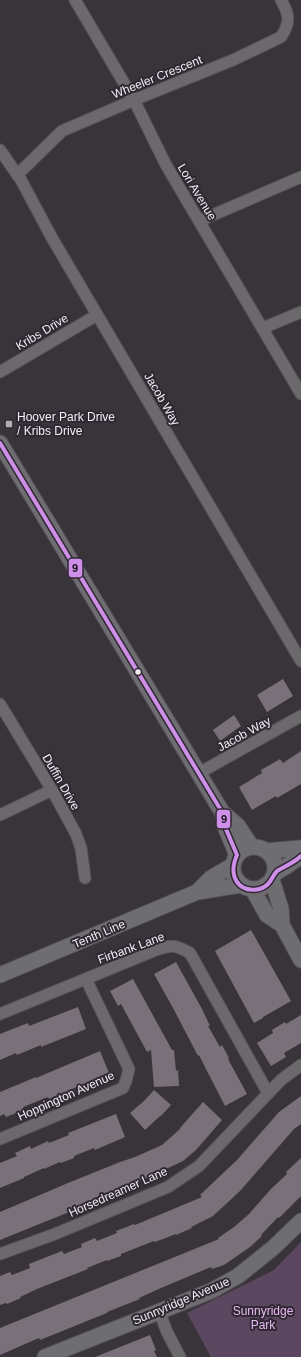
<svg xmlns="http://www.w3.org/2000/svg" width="301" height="1357" viewBox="0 0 301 1357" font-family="Helvetica,sans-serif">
<rect width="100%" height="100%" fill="#39343a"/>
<path fill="#5c4760" d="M301 1242V1357H211L187 1313 274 1270Z"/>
<path fill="#79707a" d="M283 679 293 696 267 712 257 695Z
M234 715 241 726 220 741 213 730Z
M301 751V784L277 798 276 796 252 810 239 787 262 773 261 770 280 759 283 763Z
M251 930 291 1001 263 1017V1018L254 1023 215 951Z
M176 962 202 1009 210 1026H208L220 1047 222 1045 229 1058 228 1059 247 1094 225 1106 207 1071 199 1055 198 1056 173 1008 154 974Z
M133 979 172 1050H174L176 1071 178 1070 179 1086 154 1087 151 1050 147 1052 121 1004 118 1006 110 991Z
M78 1007 86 1029 41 1047V1045L17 1055 16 1053 0 1060V1034L28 1023 29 1026Z
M301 1015V1043L284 1053 286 1057 271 1066 257 1043 273 1033 272 1030 285 1022 286 1024Z
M100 1051 109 1073 49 1099 48 1097 23 1107 24 1110 6 1117 4 1114 0 1116V1092L36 1077V1078Z
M154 1090 171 1105 161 1116H160L145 1130 130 1113 144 1101Z
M301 1096V1124L294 1129 240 1191 213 1216 191 1227 192 1228 176 1235V1234L155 1242 154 1241 121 1254V1256L107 1261V1260L87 1268 88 1269 37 1289 20 1297 21 1298 7 1304 6 1303 0 1305V1276L10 1272 12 1275 30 1268 29 1264 62 1251 64 1254 82 1247 81 1244 95 1238 97 1241 117 1233 116 1231 134 1224 135 1225 202 1197 200 1195 237 1160 279 1112Z
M203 1102 222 1120 196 1150 183 1161 147 1178 110 1192 111 1195 0 1240V1212L68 1183 120 1162 135 1157 162 1145 180 1129V1128Z
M116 1114 125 1137 95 1150 94 1148 74 1156V1158L61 1163 60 1162 44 1169V1168L24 1177V1178L0 1188V1163L17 1156 15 1153 30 1146 31 1149 48 1141 49 1143 69 1135 68 1133Z
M301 1158V1196L279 1218 278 1217 261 1235 262 1236 250 1247 224 1265 212 1269 211 1267 161 1288 139 1298 140 1299 107 1312V1313L92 1319 40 1340 39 1338 0 1355V1328L219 1239 218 1238 234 1227 249 1214 271 1189 287 1174 286 1172Z
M150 1335 156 1350 154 1351 157 1357H95Z"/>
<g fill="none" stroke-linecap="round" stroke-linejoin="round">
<g stroke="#575358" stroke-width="13">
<path id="street" d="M75 0 134 100 166 165 301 394
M0 150 21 180 52 238 301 661
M17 175 62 131 134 100 233 60 281 37C290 23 290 15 281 0
M199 221 301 177
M263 328 301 312
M0 372 97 315
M0 704 52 790 76 834 81 848 85 878
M199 773 301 716
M0 815 52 790
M0 1014 156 950C173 944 175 945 190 953L268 1093
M0 1139 123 1088 126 1081 129 1069 86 979
M0 1254 55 1234 168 1187 199 1166 281 1080 301 1065
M159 1311 167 1332 180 1357"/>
</g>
<g stroke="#575358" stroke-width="17">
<path id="secondary" d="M0 443 222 812 226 829 237 855
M222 812 238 826 252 847
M233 868a21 21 0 1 1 42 0a21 21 0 1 1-42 0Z
M266 851 301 848
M275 873 287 866 301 856
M272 880 281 909 282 925 301 960
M253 890 267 915 282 925
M197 892 211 878 233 865
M0 975 197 892 240 885
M45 1357 211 1291 238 1276 273 1248 301 1221"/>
</g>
<use href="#street" stroke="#6c696c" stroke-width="11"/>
<use href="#secondary" stroke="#6e6e72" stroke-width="15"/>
<g stroke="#302832" stroke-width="7">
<path id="bus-1" d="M0 443 222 812 226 829 237 855C233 864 231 873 237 882 244 892 260 892 268 884 272 880 273 875 277 871 285 866 294 863 301 856"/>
</g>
<use href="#bus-1" stroke="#ce8fe9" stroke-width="4"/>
</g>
<rect fill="#b1acb2" stroke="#302832" stroke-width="1.5" x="5" y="420" width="8" height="8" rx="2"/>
<circle fill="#f2edf3" stroke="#302832" stroke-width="1.5" cx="138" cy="672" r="3.5"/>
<g text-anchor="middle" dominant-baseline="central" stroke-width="4" stroke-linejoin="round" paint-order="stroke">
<g font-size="12" fill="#f2edf3" stroke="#302832">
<text transform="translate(157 77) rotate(-22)">Wheeler Crescent</text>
<text transform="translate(197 192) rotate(59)">Lori Avenue</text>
<text transform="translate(42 332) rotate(-31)">Kribs Drive</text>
<text transform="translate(162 399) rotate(60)">Jacob Way</text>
<text transform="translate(244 734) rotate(-29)">Jacob Way</text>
<text transform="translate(61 782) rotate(60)">Duffin Drive</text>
<text transform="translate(99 934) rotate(-23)">Tenth Line</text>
<text transform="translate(131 948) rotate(-20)">Firbank Lane</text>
<text transform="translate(66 1096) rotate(-24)">Hoppington Avenue</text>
<text transform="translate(118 1192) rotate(-24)">Horsedreamer Lane</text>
<text transform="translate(181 1301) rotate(-23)">Sunnyridge Avenue</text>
</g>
<g font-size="12" fill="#f2edf3" stroke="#302832" text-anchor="start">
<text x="17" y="417">Hoover Park Drive<tspan x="17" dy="14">/ Kribs Drive</tspan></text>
</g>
<g font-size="12" fill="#e9b9f3" stroke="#302832">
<text x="263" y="1311">Sunnyridge<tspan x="263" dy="14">Park</tspan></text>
</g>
</g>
<g stroke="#302832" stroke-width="1.5">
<rect x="68" y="558" width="15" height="20" rx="4" fill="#ce8fe9"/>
<rect x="216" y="809" width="15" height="20" rx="4" fill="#ce8fe9"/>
</g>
<g font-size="11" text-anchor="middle" font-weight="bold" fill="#111">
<text x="75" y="572">9</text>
<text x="224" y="823">9</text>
</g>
</svg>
